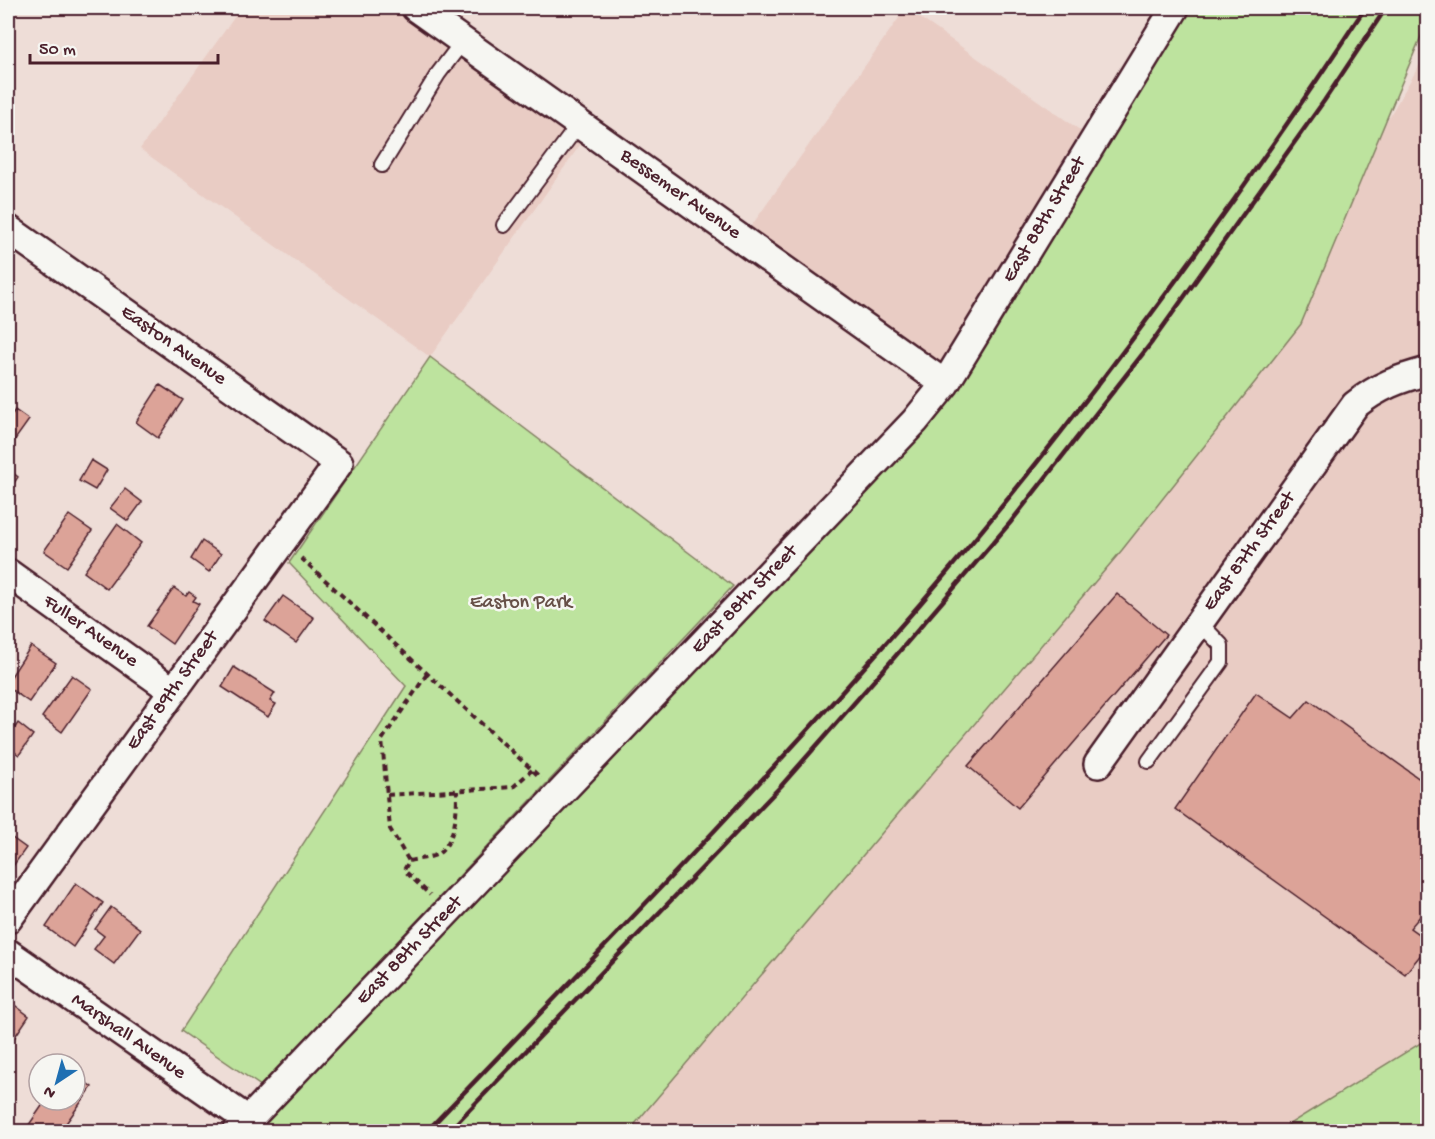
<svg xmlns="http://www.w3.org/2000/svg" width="1435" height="1139" viewBox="0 0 1435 1139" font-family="'Gochi Hand',sans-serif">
<rect width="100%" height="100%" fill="#eeddd7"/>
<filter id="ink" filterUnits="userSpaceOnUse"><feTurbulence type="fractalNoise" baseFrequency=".0167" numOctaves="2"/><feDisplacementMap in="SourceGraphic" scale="12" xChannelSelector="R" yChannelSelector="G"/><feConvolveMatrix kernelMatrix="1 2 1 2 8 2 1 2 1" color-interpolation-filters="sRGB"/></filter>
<g filter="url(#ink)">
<path fill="#e9ccc4" d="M241 8H416L590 131 430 357 140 149Z
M906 8 1094 140 945 384 742 239Z
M1427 52V1131L566 1132 1294 280Z"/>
<path fill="#bde39e" stroke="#848164" stroke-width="1.5" d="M1175 8H1427V22L1301 324 1122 550 629 1131 237 1132 915 421Z
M430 357 733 586 261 1086 181 1031 406 686 289 563Z
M1427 1039V1131H1278Z"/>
<path fill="#dca398" stroke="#4a1f2b" stroke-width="1.5" d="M160 385 183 400 158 438 136 422Z
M15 410 29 420 14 441 8 436V420Z
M91 460 107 470 95 490 79 481Z
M8 469 18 477 8 492Z
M125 489 142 502 128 521 110 508Z
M69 515 92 531 67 567 44 551Z
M117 524 141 543 107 589 84 572Z
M202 541 221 554 209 572 191 559Z
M174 588 186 596 189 592 196 597 193 601 199 604 172 644 147 626Z
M1117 594 1166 635 1018 808 968 766Z
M283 596 314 618 296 643 265 621Z
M31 646 56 663 29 702 8 687V681Z
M234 667 275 693 270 701 276 704 268 717 222 687Z
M72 675 92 689 62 732 42 717Z
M1256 693 1293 718 1309 700 1428 785V918L1422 914 1410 928 1428 941V946L1405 974 1175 809Z
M18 723 33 735 19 755 8 747V738Z
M8 835 26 848 8 873Z
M76 883 103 903 73 947 46 927Z
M111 907 140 929 114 964 94 949 104 936 95 929Z
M8 1000 29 1016 8 1047Z
M75 1075 92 1087 62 1129 65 1132H24L46 1100H75Z"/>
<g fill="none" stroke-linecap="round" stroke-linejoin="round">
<g stroke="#4a1f2b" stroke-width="18">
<path id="lane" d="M382 165 438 74 463 41
M504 225 579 124
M1149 761 1221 662V645L1199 622"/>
</g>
<g stroke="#4a1f2b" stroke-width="32">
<path id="street" d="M416 8 945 384
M8 229 339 463 8 919
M8 573 173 691
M1098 764 1355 405C1379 386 1398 379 1428 371
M8 953 248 1120
M237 1132 915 421 945 384 1175 8"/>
</g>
<path stroke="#4a1f2b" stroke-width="4" stroke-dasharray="6 4.5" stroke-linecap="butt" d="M301 558 541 778
M427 674 382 740 390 829 409 861 404 870 430 895
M387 795 513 787 532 770
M409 861C417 859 431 858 438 854 456 841 457 810 457 791"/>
<use href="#lane" stroke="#f6f6f2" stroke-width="14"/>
<use href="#street" stroke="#f6f6f2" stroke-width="27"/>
<path stroke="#4a1f2b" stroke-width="4.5" d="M426 1132C593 958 762 786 920 604 1081 417 1229 214 1365 8
M448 1132 781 786 892 660 1010 523 1152 342 1324 101 1386 8"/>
</g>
</g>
<g text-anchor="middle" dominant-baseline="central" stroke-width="5" stroke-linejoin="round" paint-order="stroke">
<g font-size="20" fill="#4a1f2b" stroke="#f6f6f2">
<text transform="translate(680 195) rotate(35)">Bessemer Avenue</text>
<text transform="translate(1045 220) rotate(-59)">East 88th Street</text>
<text transform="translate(173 346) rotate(35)">Easton Avenue</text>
<text transform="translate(1250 552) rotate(-54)">East 87th Street</text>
<text transform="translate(745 600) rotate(-46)">East 88th Street</text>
<text transform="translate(90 632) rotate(35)">Fuller Avenue</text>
<text transform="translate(173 691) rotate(-54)">East 89th Street</text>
<text transform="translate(410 951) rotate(-46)">East 88th Street</text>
<text transform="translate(128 1037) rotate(35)">Marshall Avenue</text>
</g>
<g font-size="20" fill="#675048" stroke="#f6f6f2">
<text x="521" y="603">Easton Park</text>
</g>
</g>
<rect width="1435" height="1139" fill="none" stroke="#f6f6f2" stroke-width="30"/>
<rect x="15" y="15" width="1405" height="1109" fill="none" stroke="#4a1f2b" stroke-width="2" filter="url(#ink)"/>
<g transform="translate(57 1082) rotate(216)"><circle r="28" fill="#f6f6f2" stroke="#b1a0a2" stroke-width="1.5"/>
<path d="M0-4.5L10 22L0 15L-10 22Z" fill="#1f6fb2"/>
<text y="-9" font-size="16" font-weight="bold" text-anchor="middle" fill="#4a1f2b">N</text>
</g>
<path d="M30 54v9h188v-9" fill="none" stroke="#4a1f2b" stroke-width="3"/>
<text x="39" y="54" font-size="18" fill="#4a1f2b" stroke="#f6f6f2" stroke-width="4.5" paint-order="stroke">50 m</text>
</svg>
